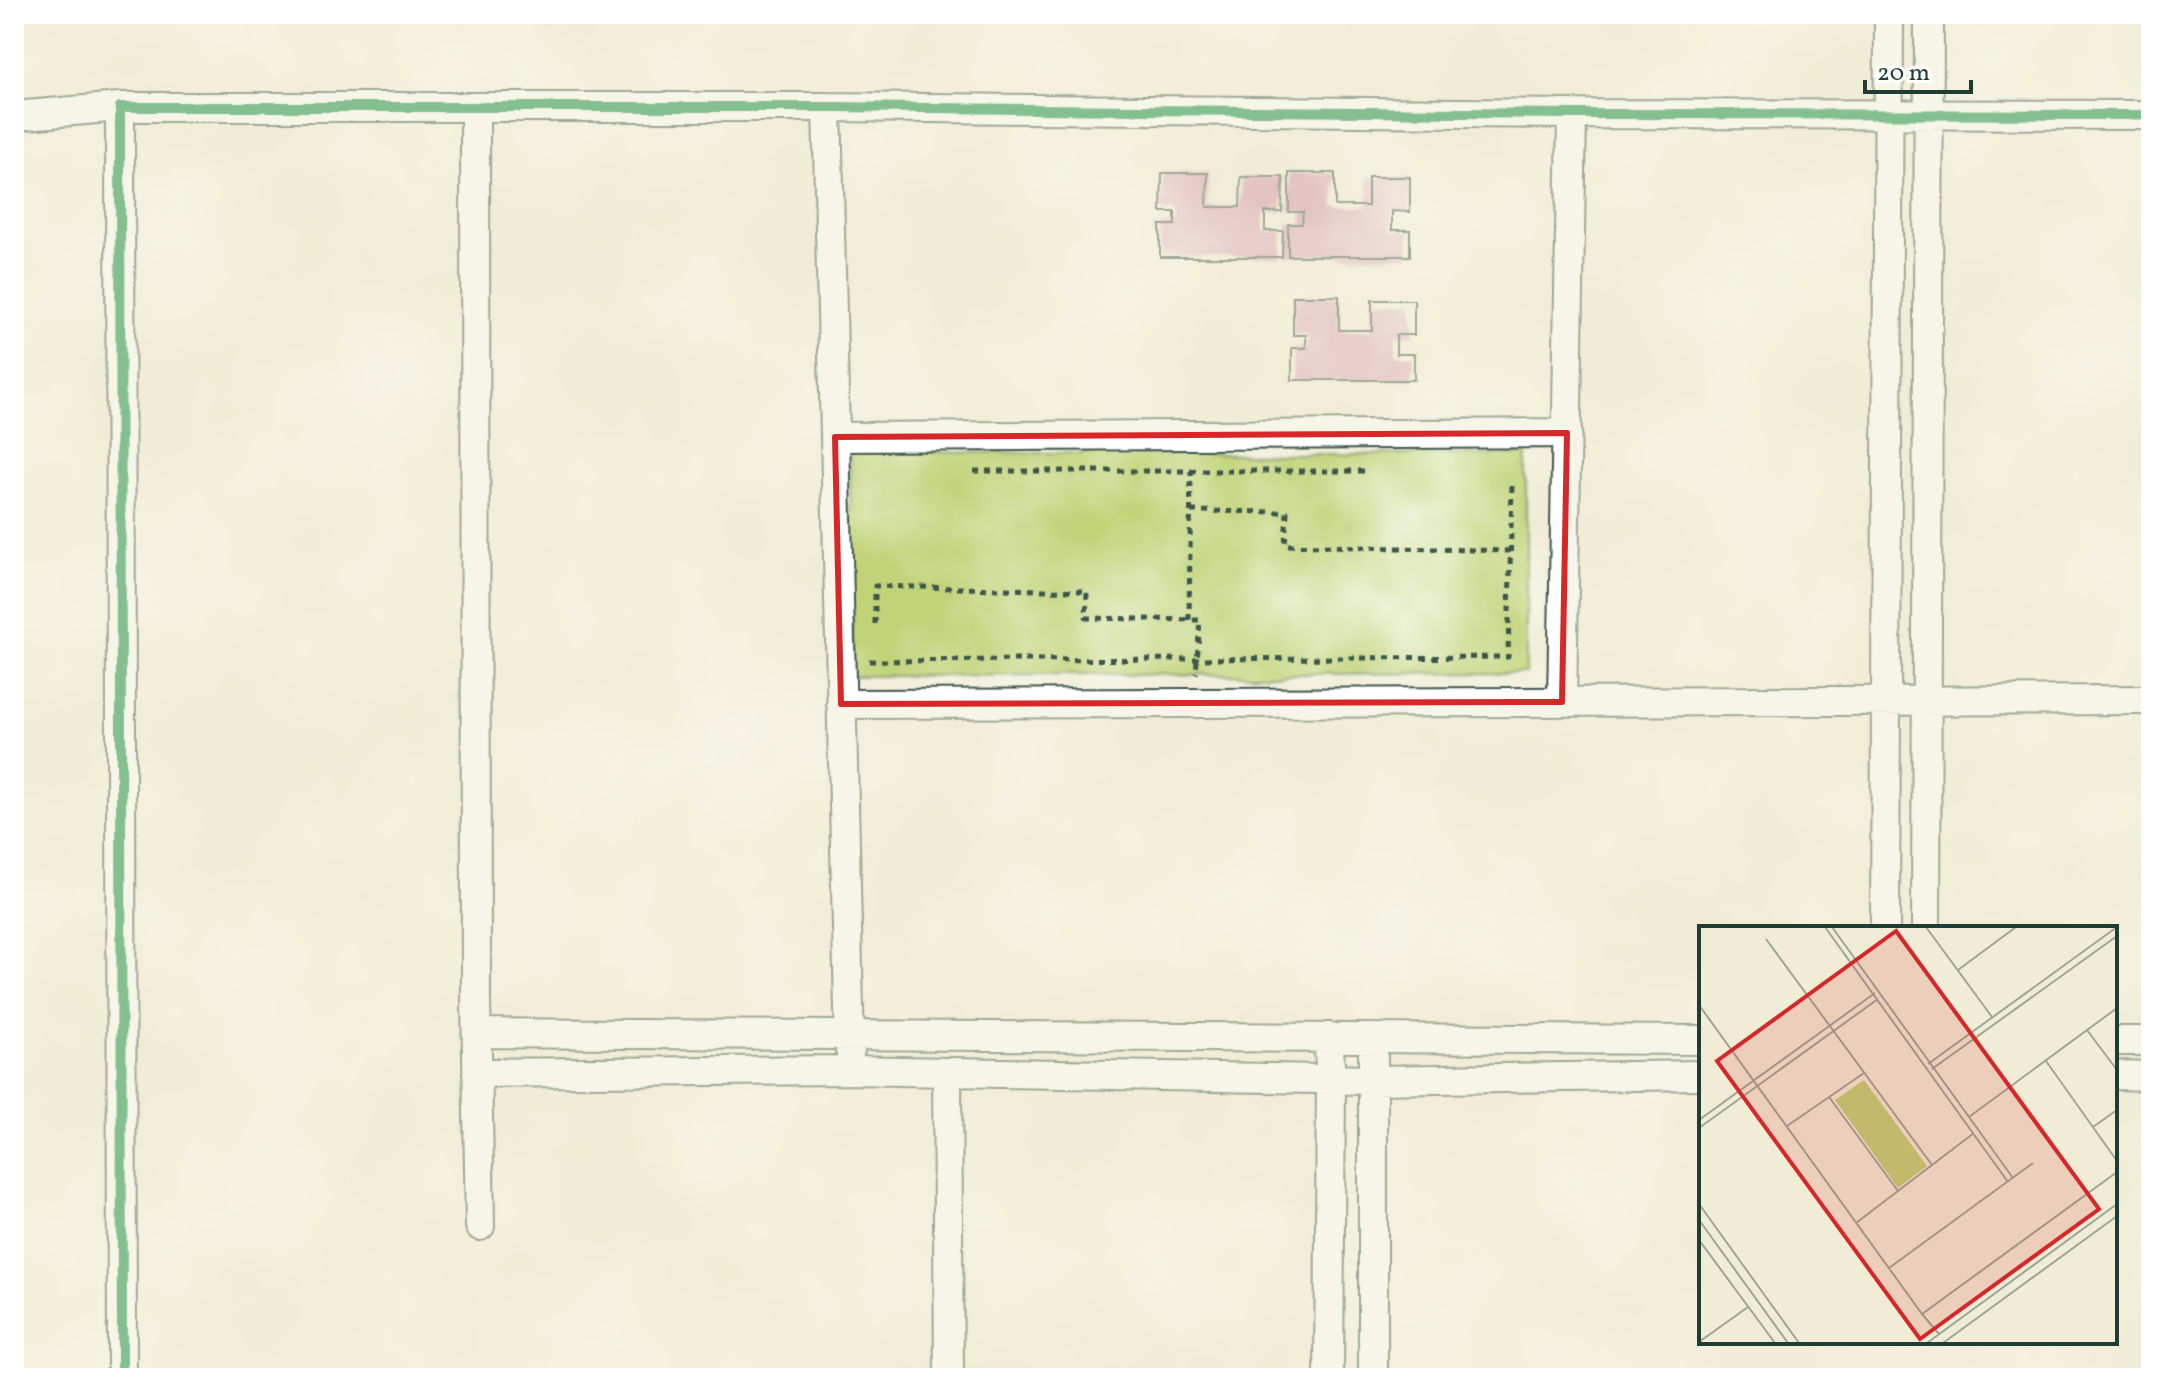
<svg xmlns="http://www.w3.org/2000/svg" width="2165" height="1392" viewBox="0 0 2165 1392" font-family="Vollkorn,serif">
<rect width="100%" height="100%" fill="#fff"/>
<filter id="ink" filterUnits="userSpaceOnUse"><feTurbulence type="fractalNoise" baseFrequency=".0125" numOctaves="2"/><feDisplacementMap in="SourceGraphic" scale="16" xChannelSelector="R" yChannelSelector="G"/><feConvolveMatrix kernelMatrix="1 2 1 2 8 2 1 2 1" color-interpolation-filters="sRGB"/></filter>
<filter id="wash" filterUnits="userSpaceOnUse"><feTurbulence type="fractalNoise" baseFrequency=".006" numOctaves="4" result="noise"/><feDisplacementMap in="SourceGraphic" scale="32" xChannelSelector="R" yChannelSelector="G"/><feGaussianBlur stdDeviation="1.8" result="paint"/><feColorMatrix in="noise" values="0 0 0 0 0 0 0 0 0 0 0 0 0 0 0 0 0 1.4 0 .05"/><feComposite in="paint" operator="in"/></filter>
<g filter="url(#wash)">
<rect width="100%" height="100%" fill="#f0ecd5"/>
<path fill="#c0d377" stroke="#708856" stroke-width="2" d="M850 452 1526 455V673L853 676Z"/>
<g id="blocks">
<path fill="#d390ad" d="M1162 173H1208L1207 207H1240L1241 177H1283L1282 212H1265V231H1283L1282 257H1160V225H1175V212H1161Z
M1289 173H1335V206H1368V177H1410V212L1392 211V230H1410V256H1288V224H1302L1303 212H1289Z
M1293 296H1339V330H1372V300H1414V335H1396V354H1414V380H1292V348H1306V335H1293Z"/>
</g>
</g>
<g filter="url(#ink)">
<use href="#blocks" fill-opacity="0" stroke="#3e574c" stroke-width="2"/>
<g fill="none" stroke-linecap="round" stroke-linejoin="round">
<g stroke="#3e574c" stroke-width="32">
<path id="street" d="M827 107 850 1050
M475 108 476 998 480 1226
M14 116 120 107
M835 437 1567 433
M1562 702 1572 114
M841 704 2151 700
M1885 928 1889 14
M1926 928 1929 14
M477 1033 1701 1040
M1328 1037 1331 1079 1329 1378
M1373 1038V1378
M2115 1041H2151
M947 1072 949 1378
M477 1073 850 1070 1372 1080 1701 1075
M2115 1075 2151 1076
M122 1378 120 107H827L1572 114 2151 115"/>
</g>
<path stroke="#3e574c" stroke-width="5" stroke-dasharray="6 6" stroke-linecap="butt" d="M974 471H1365
M1191 511 1287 512 1285 545 1511 551
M1189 620 1191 471
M875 624V586L1087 591 1086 618 1200 620 1196 674
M869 661 1508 657 1512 485"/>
<use href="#street" stroke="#fff" stroke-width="28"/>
<g stroke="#fff" stroke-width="15">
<path id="cycleway" d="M122 1378 120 107H827L1572 114 2151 115"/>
</g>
<use href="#cycleway" stroke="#00873e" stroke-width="10"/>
</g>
</g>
<path d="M0 0H2165V1392H0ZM1567 433 1562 702 841 704 835 437Z" fill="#f0ecd5" fill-opacity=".55" fill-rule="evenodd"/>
<path fill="none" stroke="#d62828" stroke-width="6" stroke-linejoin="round" d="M1567 433 1562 702 841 704 835 437Z"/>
<g transform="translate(1699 926)">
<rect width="418" height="418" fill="#f0ecd5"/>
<path d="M165 154 228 240 199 262 136 174Z" fill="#c0d377"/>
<path fill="none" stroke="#9ca695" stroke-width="2" d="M126 1 309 256M133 1 314 252M227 1 293 91M67 13 233 239M259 44 317 1M0 79 223 388 418 246M388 104 418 144M347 135 418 235M229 138 418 1M233 143 418 10M130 171 199 265M270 191 418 82M0 194 176 67M88 200 165 147M394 201 418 184M0 202 179 73M0 278 100 417M0 294 89 417M157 297 275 207M0 314 76 417M190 342 334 237M223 388 240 408M0 416 49 381M228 417 418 278M244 417 418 290"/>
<path fill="#d62828" fill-opacity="0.15" stroke="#d62828" stroke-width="4" d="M197 5 400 283 221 413 18 135Z"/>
<rect width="418" height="418" fill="none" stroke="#1f3d34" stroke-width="4"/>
</g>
<rect width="2165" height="1392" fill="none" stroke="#fff" stroke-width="48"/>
<path d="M1865 80v12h106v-12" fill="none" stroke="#1f3d34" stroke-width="4"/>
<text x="1877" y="80" font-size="24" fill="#1f3d34" stroke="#ffffff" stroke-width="6" paint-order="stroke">20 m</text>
</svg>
